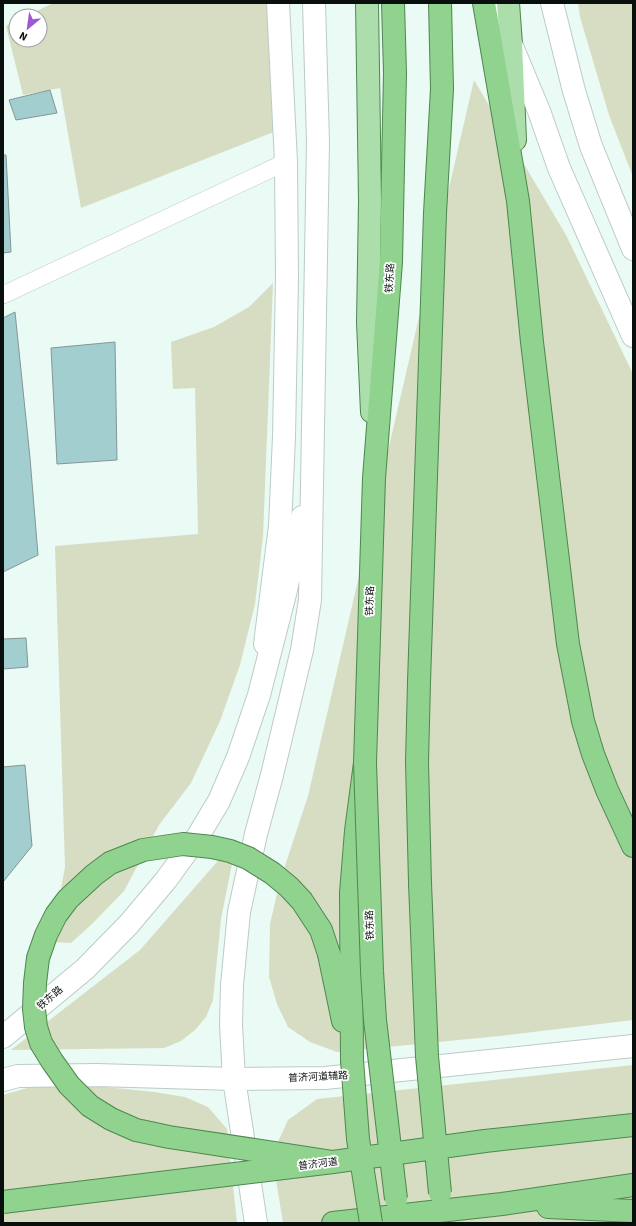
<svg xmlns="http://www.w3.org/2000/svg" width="636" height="1226" viewBox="0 0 636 1226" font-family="'Source Sans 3','Noto Sans SC',sans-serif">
<rect width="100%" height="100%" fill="#eafaf4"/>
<path fill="#d7ddc2" d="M53 3H268L279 130 81 208 60 88 23 95 6 26 16 21V40H40V16H27Z
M578 3H633V177L609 115 580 17Z
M474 80 566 235 633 374V1020L499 1036 337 1052 310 1042 288 1027 277 1004 269 977 270 924 280 881 308 796Z
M273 283 263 537 255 604 240 665 220 721 191 783 159 825 124 891 92 924 71 943 51 942 65 867 55 546 198 534 195 388 173 389 171 342 214 327 249 307Z
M237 839 221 919 213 1000 206 1017 195 1030 181 1041 164 1048 11 1050 140 950Z
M633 1065V1223H283L272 1155 288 1120 317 1099Z
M34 1086H96L154 1092 185 1097 208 1107 227 1129 237 1223H3V1095Z"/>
<path fill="#a3ced0" stroke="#859595" d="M50 90 57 113 16 120 9 100Z
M3 155H6L11 252 3 253Z
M15 312 30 458 38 555 3 572V318Z
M115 342 117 460 57 464 51 348Z
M26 638 28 667 3 669V639Z
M25 765 32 846 3 882V767Z"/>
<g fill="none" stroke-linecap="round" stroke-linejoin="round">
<g stroke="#bccbc5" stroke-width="18">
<path id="pedestrian" d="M3 295 286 162"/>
</g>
<g stroke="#bccbc5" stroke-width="24">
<path id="minor" d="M552 3 574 91 591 146 633 249
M265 644 280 526 284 437 287 277 286 162 278 3"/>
</g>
<g stroke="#bccbc5" stroke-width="24">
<path id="tertiary" d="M494 3 539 111 559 168 633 336
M3 1037 85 969 129 924 166 880 198 836 219 801 238 757 259 695 286 590 302 517
M3 1080 18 1076 97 1075 234 1079 325 1078 633 1046
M256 1223 234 1079 231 1025 232 985 239 912 256 834 272 775 302 650 310 600 318 142 314 3"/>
</g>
<g stroke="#4e874f" stroke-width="24">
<path id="primary" d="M367 3 370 201 368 323 372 412
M508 3 511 44 515 140"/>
</g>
<g stroke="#4e874f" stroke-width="24">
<path id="trunk" d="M484 3 518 201 532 342 568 644 583 721 593 754 607 790 633 846
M420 883 417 762 419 682 435 213 442 89 440 3
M329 954 343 1021
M352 1060 351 893 356 831 365 763 374 478 391 262 395 73 393 3
M548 1207 633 1211
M333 1223 502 1204 633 1185"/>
</g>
<use href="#pedestrian" stroke="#fff" stroke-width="17"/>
<use href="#minor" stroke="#fff" stroke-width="22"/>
<use href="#tertiary" stroke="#fff" stroke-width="22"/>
<use href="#primary" stroke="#abdeaa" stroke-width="22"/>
<use href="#trunk" stroke="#8fd38e" stroke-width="22"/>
<g stroke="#4e874f" stroke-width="24" stroke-linecap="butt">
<path id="trunk-bridge" d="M365 763 372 971 375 1020 396 1199
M420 883 427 1056 440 1193
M329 954 321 930 302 901 289 887 272 873 248 858 230 851 212 847 183 844 143 850 110 863 94 875 68 899 56 915 46 935 38 958 35 983 34 1009 36 1027 41 1043 52 1061 69 1085 90 1106 111 1119 136 1130 169 1137 333 1162
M352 1060 358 1139 371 1223
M3 1202 333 1162 485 1141 633 1125"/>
</g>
<use href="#trunk-bridge" stroke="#8fd38e" stroke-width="22"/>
</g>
<g text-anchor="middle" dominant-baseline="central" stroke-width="3.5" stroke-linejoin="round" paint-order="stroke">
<g font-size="10" fill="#090f0d" stroke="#fff">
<text transform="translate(390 278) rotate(-86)">铁东路</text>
<text transform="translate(370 601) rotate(-88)">铁东路</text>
<text transform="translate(370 925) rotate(-92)">铁东路</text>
<text transform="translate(50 998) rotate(-40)">铁东路</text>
<text transform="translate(318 1077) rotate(-3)">普济河道辅路</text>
<text transform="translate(318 1164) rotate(-7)">普济河道</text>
</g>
</g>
<rect width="636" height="1226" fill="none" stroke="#090f0d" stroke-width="8"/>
<g transform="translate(28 28) rotate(209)"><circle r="19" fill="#ffffff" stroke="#9d9f9e"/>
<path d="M0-3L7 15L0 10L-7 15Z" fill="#9d5ad0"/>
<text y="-6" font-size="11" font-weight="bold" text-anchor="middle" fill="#090f0d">N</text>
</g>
</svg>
